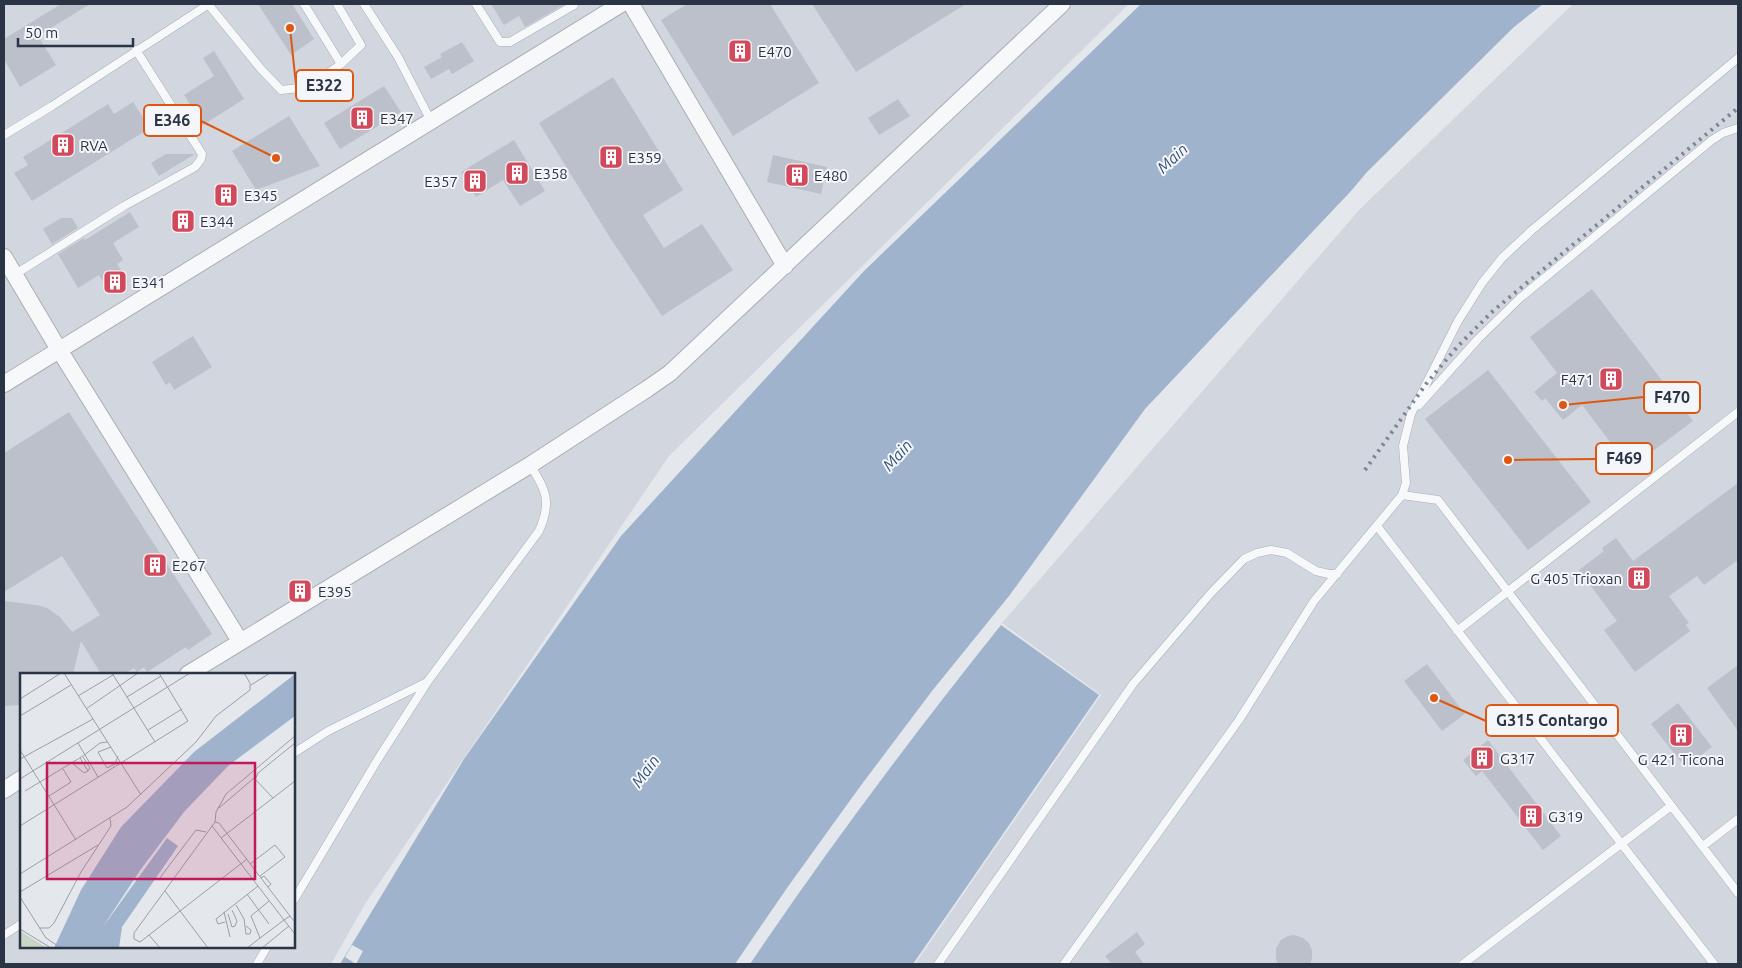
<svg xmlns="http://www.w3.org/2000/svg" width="1742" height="968" viewBox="0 0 1742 968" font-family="Ubuntu,sans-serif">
<rect width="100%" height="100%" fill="#e4e7ec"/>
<path fill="#d2d6de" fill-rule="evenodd" d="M4 4H1129L669 456 365 904 331 964H4ZM21 674H294V947H21Z
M1573 4H1738V964H915L1101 695 1002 623 1360 209Z"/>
<path fill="#9fb4cc" d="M1141 4H1543L1514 27 1367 172 1351 191 1145 409 1009 596 932 691 859 788 787 888 735 964H340L464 759 621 536 864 271Z
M1001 625 1099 695 913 964H750C829 847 913 735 1001 625Z"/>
<path fill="#e4e7ec" d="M352 945 363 951 356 964 345 957Z"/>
<path fill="#bbc0ca" d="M61 4H90L38 36 56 65 20 87 4 59V39Z
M258 4H292L314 39 291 55Z
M491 4H565L525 27 519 16 504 25Z
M687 4H770L819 83 733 136 661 20Z
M812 4H966L856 72Z
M462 42 474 61 452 74 449 69 431 79 424 67 442 57 440 54Z
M214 51 244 99 203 125 184 95 214 76 203 58Z
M613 77 683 190 643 215 664 248 702 224 733 270 662 316 609 236 539 123Z
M384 86 401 112 340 149 324 123Z
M898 99 910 116 879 135 868 118Z
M133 102 150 128 32 201 14 173 28 165 23 157 108 104 114 114Z
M289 116 320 166 256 190 232 151Z
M514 140 545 191 520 206 503 180 476 197 461 172Z
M166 154H195L159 176 151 163Z
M773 155 827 167 821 194 767 182Z
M130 212 139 227 113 243 123 260 117 264 128 282 110 293 99 275 78 288 58 254 84 238 85 240Z
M61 218H72L78 228 52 244 43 229Z
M1592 289 1693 421 1630 468 1582 405 1563 420 1545 398 1542 401 1534 392 1557 373 1530 337Z
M193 336 212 367 174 390 170 382 166 385 152 362Z
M1488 370 1591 502 1528 550 1425 419Z
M69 412 212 634 188 650 186 647 147 672 144 667 137 672 134 668 124 674H101L81 641 73 674H21V705L4 706V601L37 605 47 608 60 617 72 632 100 615 62 556 4 592V453Z
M1738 483V560L1704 585 1697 576 1669 596 1689 623 1686 625 1690 631 1635 672 1604 630 1617 621 1579 570 1604 551 1602 548 1616 538 1633 561Z
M1427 664 1465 714 1442 731 1404 681Z
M1738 665V731L1707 688Z
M1678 703 1712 747 1685 767 1651 724Z
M1488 740 1561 836 1543 850 1482 771 1476 776 1463 760Z
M1137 932 1145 944 1135 952 1144 964H1112L1105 956Z
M1294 935 1303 938 1309 943 1312 950V958L1310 964H1278L1276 959V948L1281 940 1288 936Z"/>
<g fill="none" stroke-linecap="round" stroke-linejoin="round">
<g stroke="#a9aeb7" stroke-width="9">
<path id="lane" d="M208 4 261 69 281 90 309 87 341 64 304 4
M337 4 361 45 341 64
M364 4 398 57 431 121
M476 4 500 42H510L574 5V4
M4 135 52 106 209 4
M14 275 124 206 195 167 201 159 202 154 136 50
M1419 405 1478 339 1520 298 1712 140 1723 133 1738 128
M1402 495 1438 500 1738 893
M1377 526 1714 964
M1457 631 1738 412
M294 753 328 731 427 682
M1703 846 1738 819
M294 900 378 759 428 681 539 531C552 502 546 489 530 465
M4 935 21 924
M257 964 267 947
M938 964 1133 684 1211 593 1244 559 1257 553 1271 550 1287 553 1316 571 1329 574H1337
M1064 964 1239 720 1314 601 1402 495 1406 483 1403 446 1411 414 1458 321 1482 283 1502 258 1532 230 1738 58
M1463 964 1671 806"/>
</g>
<g stroke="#a9aeb7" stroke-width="18">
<path id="street" d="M631 4 785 266
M4 257 55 343 240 641
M4 384 621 4
M188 674 530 465 647 389 670 373 1062 4
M4 790 21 779"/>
</g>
<use href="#lane" stroke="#f7f8fa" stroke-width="8"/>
<use href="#street" stroke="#f7f8fa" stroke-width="16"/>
<path stroke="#7d8696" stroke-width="4" stroke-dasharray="2.5 5" stroke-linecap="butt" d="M1365 470 1426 384 1457 347 1493 311 1738 108"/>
</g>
<defs>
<g id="building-square" transform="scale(1.25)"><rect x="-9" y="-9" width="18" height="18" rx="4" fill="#d1495b" stroke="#f4f6f9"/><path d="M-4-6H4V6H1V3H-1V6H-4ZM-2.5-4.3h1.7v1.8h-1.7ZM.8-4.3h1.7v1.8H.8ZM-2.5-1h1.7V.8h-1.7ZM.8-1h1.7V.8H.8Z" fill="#fff"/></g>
</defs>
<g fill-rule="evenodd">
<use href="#building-square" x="740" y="51"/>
<use href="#building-square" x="362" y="118"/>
<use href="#building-square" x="63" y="145"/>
<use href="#building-square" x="611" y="157"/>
<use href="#building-square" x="517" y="173"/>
<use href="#building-square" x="797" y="175"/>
<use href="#building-square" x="475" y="181"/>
<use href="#building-square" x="226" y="195"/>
<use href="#building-square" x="183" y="221"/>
<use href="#building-square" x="115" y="282"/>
<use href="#building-square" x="1611" y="379"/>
<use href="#building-square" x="155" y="565"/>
<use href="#building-square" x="1639" y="578"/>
<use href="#building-square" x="300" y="591"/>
<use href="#building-square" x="1681" y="735"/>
<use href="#building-square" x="1482" y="758"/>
<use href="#building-square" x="1531" y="816"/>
</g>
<g text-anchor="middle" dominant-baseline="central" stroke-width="4" stroke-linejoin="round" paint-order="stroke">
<g font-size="15" fill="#2b3445" stroke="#f4f6f9" text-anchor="start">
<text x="758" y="51">E470</text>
<text x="380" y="118">E347</text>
<text x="80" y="145">RVA</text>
<text x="628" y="157">E359</text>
<text x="534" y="173">E358</text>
<text x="814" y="175">E480</text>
<text x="458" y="181" text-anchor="end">E357</text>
<text x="244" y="195">E345</text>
<text x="200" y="221">E344</text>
<text x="132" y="282">E341</text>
<text x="1594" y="379" text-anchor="end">F471</text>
<text x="172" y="565">E267</text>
<text x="1622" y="578" text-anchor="end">G 405 Trioxan</text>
<text x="318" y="591">E395</text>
<text x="1500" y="758">G317</text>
<text x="1681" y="759" text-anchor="middle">G 421 Ticona</text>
<text x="1548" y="816">G319</text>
</g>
<g font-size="16" font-style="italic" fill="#34527a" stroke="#f4f6f9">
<text transform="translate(1172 158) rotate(-43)">Main</text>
<text transform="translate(897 455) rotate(-48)">Main</text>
<text transform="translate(645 771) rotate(-54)">Main</text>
</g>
</g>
<g transform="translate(20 673)">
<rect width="275" height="275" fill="#e4e7ec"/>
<path d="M0 258 27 275H0Z" fill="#c9d6c5"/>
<path d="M275 1V43L208 93 164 139 121 196 82 255 147 165 158 173 102 254 99 275H34L61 217 101 154 174 79Z" fill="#9fb4cc"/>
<path fill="none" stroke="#9a9fa9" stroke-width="1" d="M44 0 121 122M92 0 135 69M231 12 250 0M58 23 93 2M107 24 141 3M0 26 41 0M66 36 118 0M0 43 51 12M128 57 162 36M58 70 78 104M91 74 78 79 87 95 95 91 98 83M0 77 56 167M63 84 70 95 68 98M0 86 73 46M52 90 64 100 68 98 60 85M236 105 238 100 275 70M0 106 170 0M5 118 63 83 80 70 87 69M29 123 51 109 43 96M199 135 234 105 253 125M195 149 199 150 270 243M0 153 168 48 139 0M192 153 264 247M201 165 275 108M227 186 120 269 114 266V260L195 149 196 139 206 121 275 63M230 191 255 172 265 184 240 203M0 201 107 134 176 69 196 43 230 17V10L224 0M241 205 244 203 251 211 248 214M139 206 176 157 186 159M145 218 188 275M0 219 78 172M227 221 249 251M0 224 26 265 41 275M216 232 224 246 226 261H230L231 257 226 253M204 239 210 264M208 241 212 254 215 253 217 248 212 237M205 249 198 251 196 246 238 213M275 249 270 243 264 247 275 261M19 255H29L34 250 61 199 91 153 90 145M0 256 31 275M129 262 140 275M240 265 231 243 249 228M227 275 264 247M242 275 269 253"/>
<path fill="#c2185b" fill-opacity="0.15" stroke="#c2185b" stroke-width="2.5" d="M27 90H235V206H27Z"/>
<rect width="275" height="275" fill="none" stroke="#2b3445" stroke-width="2.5"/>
</g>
<path fill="none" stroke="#df570f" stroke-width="2" d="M290 28L296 85M276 158L201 121M1563 405L1644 397M1508 460L1596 459M1434 698L1486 721"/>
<g fill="#df570f" stroke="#f4f6f9" stroke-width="2">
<circle cx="290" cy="28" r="5"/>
<circle cx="276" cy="158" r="5"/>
<circle cx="1563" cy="405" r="5"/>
<circle cx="1508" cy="460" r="5"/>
<circle cx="1434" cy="698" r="5"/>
</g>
<g fill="#f4f6f9" stroke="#df570f" stroke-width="2">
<rect x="296" y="70" width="57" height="31" rx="5"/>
<rect x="144" y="105" width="57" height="31" rx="5"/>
<rect x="1644" y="382" width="56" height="31" rx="5"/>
<rect x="1596" y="443" width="56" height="31" rx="5"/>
<rect x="1486" y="705" width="132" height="31" rx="5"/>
</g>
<g font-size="16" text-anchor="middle" font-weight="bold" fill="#2b3445">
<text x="324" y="91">E322</text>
<text x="172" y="126">E346</text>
<text x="1672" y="403">F470</text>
<text x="1624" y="464">F469</text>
<text x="1552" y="726">G315 Contargo</text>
</g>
<rect width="1742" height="968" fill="none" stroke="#2b3445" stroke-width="10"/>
<path d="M18 38v8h115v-8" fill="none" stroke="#2b3445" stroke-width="2.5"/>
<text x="25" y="38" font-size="15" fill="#2b3445" stroke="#f4f6f9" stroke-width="4" paint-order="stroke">50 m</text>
</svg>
